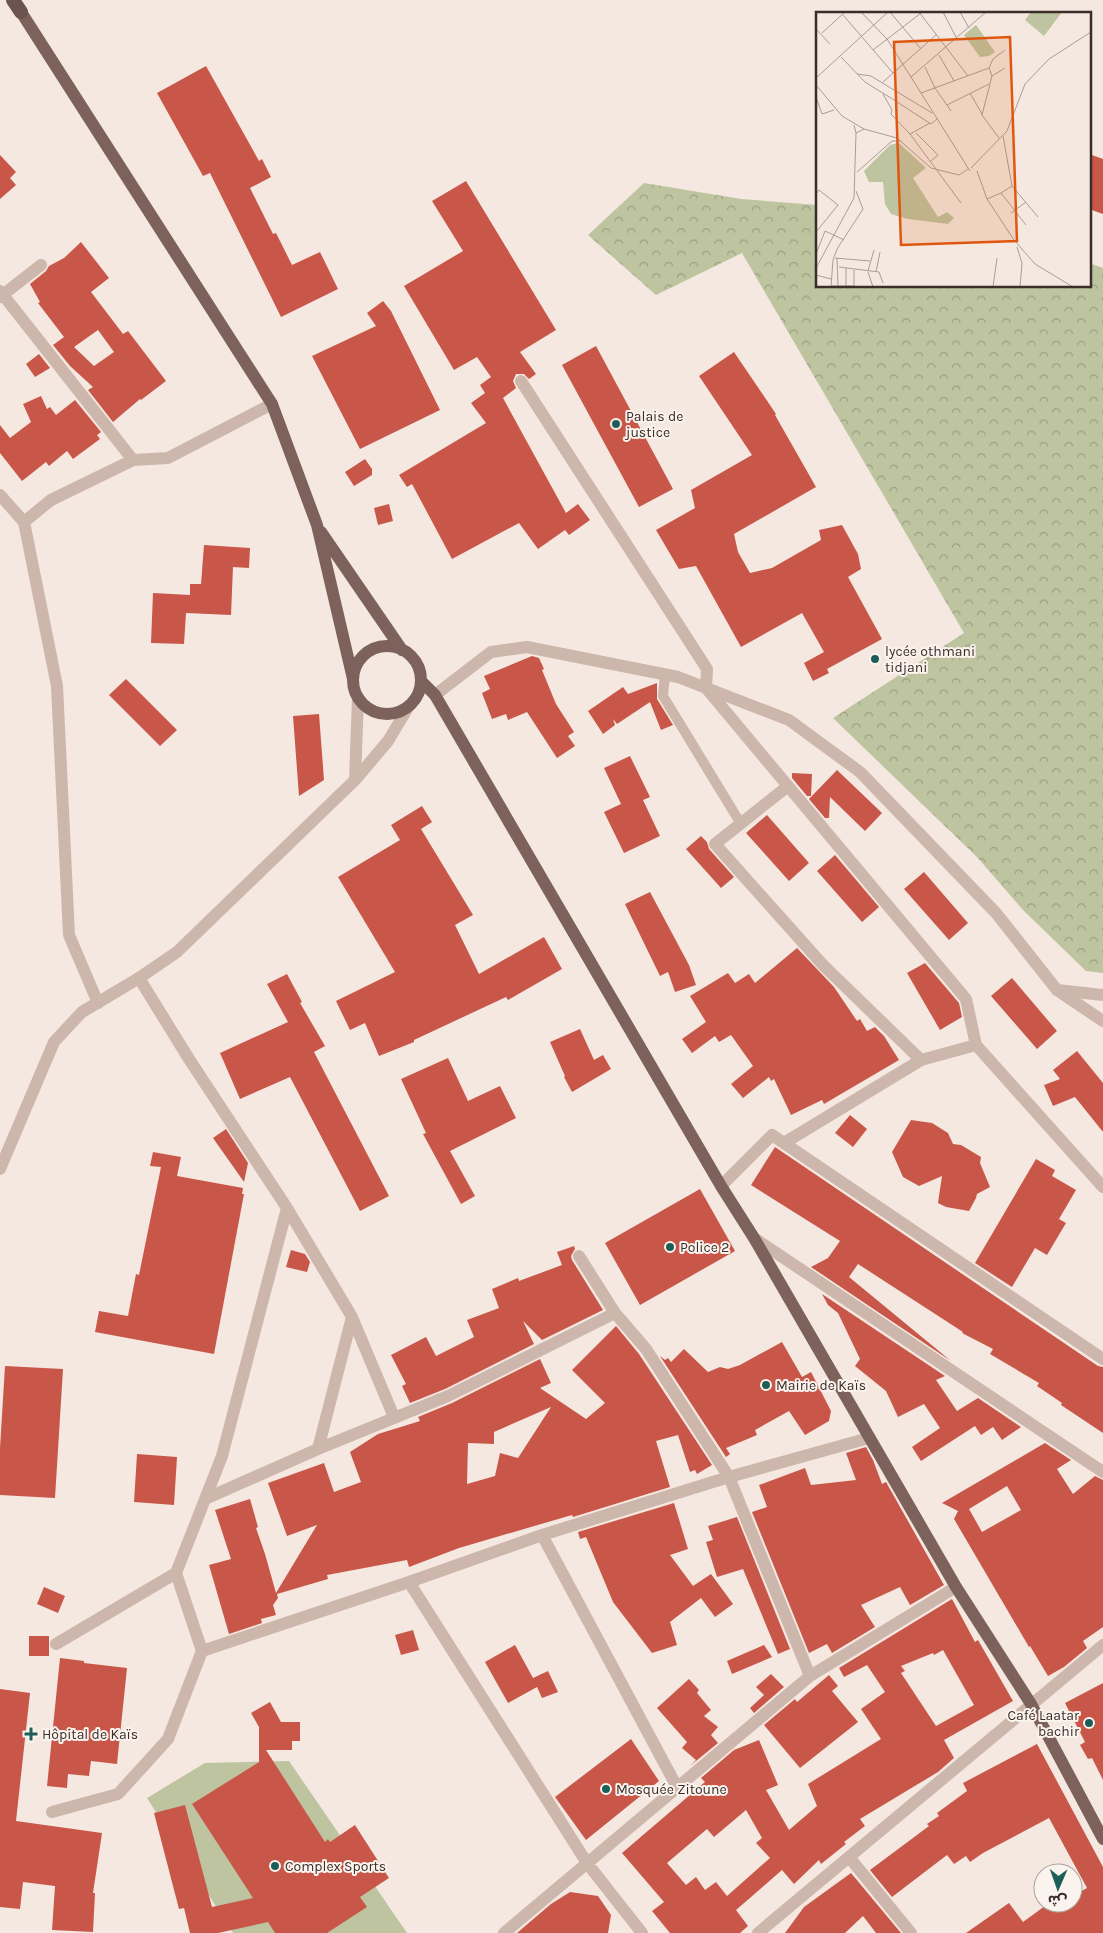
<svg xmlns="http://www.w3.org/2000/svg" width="1103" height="1933" viewBox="0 0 1103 1933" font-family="Karla,'Noto Sans Arabic',sans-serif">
<defs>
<pattern id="forest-crowns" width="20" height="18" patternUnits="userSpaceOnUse" patternTransform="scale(1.25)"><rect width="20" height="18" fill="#bdc49f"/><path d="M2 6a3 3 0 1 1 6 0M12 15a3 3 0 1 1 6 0" fill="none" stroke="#9ba082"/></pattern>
</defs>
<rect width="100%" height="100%" fill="#f4e8e0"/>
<path fill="#bdc49f" d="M289 1761 407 1933H233L147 1798 205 1763Z"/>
<path fill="url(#forest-crowns)" d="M644 183 741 199 817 205V286H1089V263L1103 268V973L1086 971 1023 910 977 857 833 718 964 633 742 253 656 295 588 235Z"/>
<path fill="#c95749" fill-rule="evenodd" d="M206 66 259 161 262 159 271 177 250 188 273 234 276 233 292 265 320 252 338 289 281 317 210 173 203 176 157 93Z
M1089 154 1103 159V214L1089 209Z
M0 155 16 172 10 178 16 185 0 199Z
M466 181 556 330 520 352 536 374 529 379 524 374H516L513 381 516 388 503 398 566 513 578 504 590 520 569 535 565 530 538 549 519 523 452 559 412 484 407 487 399 475 486 423 471 403 485 393 480 385 491 377 477 357 454 370 404 286 463 251 432 201Z
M81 242 109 278 91 292 123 334 128 331 166 381 141 400 140 399 113 422 88 390 93 387 70 366 53 345 64 337 38 303 40 302 30 284 46 271 49 266 64 258ZM98 330 114 352 94 366 74 347Z
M383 301 391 311 440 410 360 449 312 356 376 326 367 313Z
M596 346 673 489 639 507 562 365Z
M734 352 776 414 775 415 816 487 734 534 738 552 750 573 772 568 821 540 819 530 842 525 858 554 861 569 848 577 882 639 827 669 829 673 813 681 804 663 824 652 802 613 741 647 696 566 679 569 656 530 695 508 691 490 752 455 699 376Z
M39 354 50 368 35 377 26 364Z
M41 396 47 409 50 407 56 415 75 400 101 432 97 435 100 439 73 459 67 451 49 466 46 462 22 481 0 453V425L10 438 31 422 23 404Z
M365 459 372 469V475L354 486 345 472Z
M389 504 393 521 378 525 374 508Z
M204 545 250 548 249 568 233 567 231 615 186 613 184 644 151 643 153 593 190 595V584H201Z
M532 656 539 658 544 669 542 670 556 704 574 732 568 736 575 746 557 758 527 712 508 720 506 714 492 719 482 693 490 689 484 676Z
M126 679 177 730 160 746 109 695Z
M657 683V699L673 725 661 730 650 702 617 724 613 719 615 725 603 734 588 711 623 687 628 694Z
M319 714 324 780 299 796 293 716Z
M630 756 650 797 643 800 660 836 624 853 604 812 621 804 604 768Z
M837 770 882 813 865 831 830 797 829 818H825L809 799Z
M792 773 812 774 811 796H807L792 778Z
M422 806 432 822 421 829 473 915 455 925 479 974 544 937 562 969 508 1000 506 997 414 1040V1042L379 1056 365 1023 350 1030 336 1001 395 972 338 877 400 840 391 825Z
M767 815 809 863 789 881 746 833Z
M701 836 707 842 709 849 734 877 721 888 686 849Z
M835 855 879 907 862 922 817 871Z
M924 872 968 923 949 940 904 889Z
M650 892 689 965 696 985 675 992 668 972 660 976 625 904Z
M797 948 834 987 857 1021 860 1019 867 1031 875 1027 884 1036 899 1060 824 1104 822 1100 791 1115 774 1079 771 1081 769 1077 743 1098 731 1084 753 1066 731 1035 719 1042 715 1036 692 1053 682 1039 706 1022 690 996 728 973 735 983 749 974 755 983Z
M925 963 959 1003 962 1017 940 1030 907 973Z
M287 974 302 1002 300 1003 325 1046 314 1052 389 1196 360 1211 290 1077 240 1099 220 1053 288 1022 267 984Z
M1012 978 1057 1031 1037 1049 991 996Z
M580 1029 594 1060 603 1055 611 1069 572 1092 564 1077 565 1076 550 1042Z
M1077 1051 1103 1083V1132L1075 1097 1053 1106 1044 1085 1060 1079 1053 1070Z
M448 1058 468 1101 500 1086 516 1118 450 1151 475 1196 461 1204 423 1134 426 1133 401 1079Z
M850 1115 867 1129 853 1147 835 1133Z
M911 1120 932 1123 948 1133 953 1144 961 1145 981 1157 980 1163 990 1187 977 1194 976 1198 969 1211 946 1207 938 1203 942 1176 919 1186 903 1177 892 1152Z
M226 1129 248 1163 244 1182 213 1138Z
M775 1147 1098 1366 1103 1367V1433L1061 1405 1062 1403 1037 1386 1039 1383 990 1354 993 1349 962 1333 963 1332 858 1264 849 1277 951 1361 811 1267 828 1258 840 1241 751 1185Z
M153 1152 181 1157 177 1176 243 1188 242 1194H244L214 1354 95 1332 99 1311 128 1316 136 1274 139 1275 161 1167 150 1166Z
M1036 1159 1055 1170 1052 1176 1076 1190 1059 1219 1066 1223 1047 1255 1035 1248 1012 1287 975 1263Z
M700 1189 735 1251 640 1305 605 1243Z
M574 1246 575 1249 571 1256 572 1260 603 1310 542 1340 523 1321 534 1344 445 1389 410 1403 402 1386 406 1384 391 1355 426 1337 436 1356 474 1337 467 1320 499 1308 492 1289 518 1278 519 1281 562 1265 557 1252Z
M291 1250 305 1254 310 1262 307 1272 286 1267Z
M822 1294 945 1376 936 1380 957 1411 978 1398 1021 1427 1002 1440 993 1427 981 1435 975 1426 921 1461 912 1447 940 1428 924 1404 898 1417 886 1391 855 1366 860 1359 838 1313 828 1305Z
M616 1326 639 1354 712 1465 697 1474 695 1470 690 1472 678 1435 656 1441 670 1487 573 1517 572 1515 459 1548 409 1567 407 1560 327 1575 328 1579 277 1594 278 1598 273 1605 276 1615 261 1619 262 1623 229 1634 209 1565 231 1559 215 1510 250 1499 258 1527 256 1528 265 1554 276 1593 317 1525 287 1536 268 1483 324 1463 334 1492 361 1482 350 1452 378 1434 420 1421 418 1417 452 1403 540 1359 551 1383 540 1388 586 1419 605 1403 572 1370ZM551 1407 518 1458 500 1453 495 1476 467 1484 468 1443 494 1444V1432Z
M782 1342 802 1377 811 1372 831 1411 829 1421 805 1435 789 1411 755 1430 757 1435 726 1448 730 1454 726 1457 660 1356 665 1360 668 1358 671 1362 684 1349 708 1372 720 1367 728 1369 740 1365Z
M5 1366 63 1369 55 1498 0 1495V1448Z
M1045 1443 1071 1460 1057 1469 1073 1494 1095 1476 1103 1480V1627L1083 1641 1087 1648 1064 1667 1048 1676 1030 1646 1029 1647 954 1519 958 1511 942 1503ZM1007 1486 1021 1510 982 1532 969 1509Z
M866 1447 873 1460 882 1484 886 1482 944 1585 910 1605 900 1587 861 1605 875 1627 832 1653 827 1644 809 1653 752 1512 767 1507 759 1485 805 1468 811 1485 856 1480 846 1453Z
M137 1454 177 1457 174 1505 134 1502Z
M674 1503 688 1549 670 1555 693 1586 711 1574 733 1604 715 1617 701 1598 670 1622 677 1645 652 1653 613 1602 586 1537 580 1539 578 1532Z
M737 1517 790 1649 778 1654 743 1569 717 1577 706 1542 713 1540 708 1526Z
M44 1587 65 1596 58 1613 37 1604Z
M952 1599 975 1642 978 1640 1013 1701 944 1740 954 1758 938 1772 860 1819 865 1826 844 1842 846 1844 821 1864 819 1860 794 1884 782 1870 736 1910 748 1926 740 1933H670L652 1911 664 1902 622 1853 705 1782 701 1778 734 1750 759 1740 778 1785 766 1790 789 1830 817 1806 808 1784 881 1739 861 1709 885 1692 867 1665 844 1677 839 1668ZM943 1650 974 1705 936 1726 901 1673 905 1671 901 1666 933 1653 934 1655ZM746 1810 762 1838 756 1843 770 1858 727 1896 716 1882 705 1890 696 1877 686 1885 667 1863 707 1829 714 1837Z
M413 1630 419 1650 401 1655 395 1635Z
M29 1636H49V1656H29Z
M515 1645 533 1678 548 1671 558 1692 542 1698 537 1687 508 1703 485 1662Z
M764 1645 772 1657 732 1674 727 1661Z
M60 1658 84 1661V1663L127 1668 117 1764 91 1761 89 1776 68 1774 67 1788 47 1786Z
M771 1674 784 1687 754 1713 750 1708 764 1695 756 1687Z
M829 1675 838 1686 832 1691 858 1722 800 1768 764 1725 795 1699 797 1702Z
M689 1679 699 1690 697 1693 711 1710 704 1716 718 1727 711 1735 718 1743 690 1766 696 1760 682 1748 687 1742 657 1708Z
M1103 1683V1780L1092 1758 1088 1759 1080 1745 1085 1742 1065 1703Z
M0 1689 30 1693 16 1821 102 1833 93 1893H95L93 1932 52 1930 55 1886 23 1882 20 1909 0 1907Z
M270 1702 281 1722H300V1741H292V1750H266L325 1842 328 1839 330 1842 355 1825 389 1878 360 1897 367 1907 327 1933H275L268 1922 218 1933H190L184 1908 179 1909 154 1813 185 1805 212 1907 253 1898 192 1804 259 1762V1727L251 1713Z
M631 1739 659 1781 586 1840 555 1797Z
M1037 1744 1103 1867V1933H966L1009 1903 1023 1922 1049 1903H1073V1896L1087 1888 1049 1818 983 1853 970 1862 966 1856 954 1864 947 1855 892 1897 870 1870 929 1826 927 1824 939 1816 937 1813 967 1791 963 1783Z
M851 1873 901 1933H876L863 1916 845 1933H785L804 1907Z
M570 1892 598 1896 611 1915 608 1933H517L551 1904Z"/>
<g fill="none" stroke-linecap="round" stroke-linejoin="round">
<path stroke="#cdb6ab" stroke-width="10" d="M665 674 663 696 741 824"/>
<path stroke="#cdb6ab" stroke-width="12" d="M0 291 133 460 168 458 272 404
M0 297 41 265
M521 381 707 669 706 688 966 999 976 1045
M0 495 24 522
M788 786 715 844 823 965 921 1060
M1057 990 1103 995
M98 1003 69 935 57 686 24 522 51 500 133 460
M784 1143 921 1060 976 1045 1103 1187
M721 1186 772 1135 1103 1359
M287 1208 352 1317 394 1417
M754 1238 1103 1472
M579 1256 615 1313 646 1349 729 1477 810 1676
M318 1449 352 1317
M205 1499 318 1449 448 1396 615 1313
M542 1535 677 1787
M409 1582 587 1863 642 1933
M56 1644 176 1573 222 1456 287 1208 189 1059 139 978
M202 1651 409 1582 542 1535 729 1477 869 1438
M52 1812 118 1794 168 1739 202 1651 176 1573
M849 1857 911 1933
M504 1933 810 1676 956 1587
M758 1933 1103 1645"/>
<path stroke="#cdb6ab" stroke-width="12" d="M435 695 491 652 527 647 678 677 789 720 860 772 996 913 1057 990 1103 1021
M355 780 358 697
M0 1169 54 1042 82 1012 139 978 177 952 355 780 388 741 409 706"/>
<path stroke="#7d625b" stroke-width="12" d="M21 12 272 404 317 525 353 679
M321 532 402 650
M353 680a34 34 0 1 1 68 0a34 34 0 1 1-68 0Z
M421 681 435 695 721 1186 754 1238 956 1587 1031 1704 1103 1839"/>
<path stroke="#6c544e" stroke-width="14" d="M13 0 21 12"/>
</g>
<g fill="#1e5e59" stroke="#fbf3ed" stroke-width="2">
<circle cx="616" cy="424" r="5"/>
<circle cx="875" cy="659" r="5"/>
<circle cx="670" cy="1247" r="5"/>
<circle cx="766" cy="1385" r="5"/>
<circle cx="1089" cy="1723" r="5"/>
<path d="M28.5 1726.5h5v5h5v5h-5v5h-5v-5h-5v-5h5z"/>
<circle cx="606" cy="1789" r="5"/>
<circle cx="275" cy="1866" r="5"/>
</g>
<g text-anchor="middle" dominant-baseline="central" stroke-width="4" stroke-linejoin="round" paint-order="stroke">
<g font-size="14" fill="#3a2d2a" stroke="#fbf3ed" text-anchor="start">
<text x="626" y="416">Palais de<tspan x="626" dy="16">justice</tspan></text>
<text x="885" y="651">lycée othmani<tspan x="885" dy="16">tidjani</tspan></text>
<text x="680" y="1247">Police 2</text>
<text x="776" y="1385">Mairie de Kaïs</text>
<text x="1079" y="1715" text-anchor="end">Café Laatar<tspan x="1079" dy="16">bachir</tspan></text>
<text x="42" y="1734">Hôpital de Kaïs</text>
<text x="616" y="1789">Mosquée Zitoune</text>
<text x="285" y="1866">Complex Sports</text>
</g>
</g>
<g transform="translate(816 12)">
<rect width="275" height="275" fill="#f4e8e0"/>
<path d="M215 0H246L228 24 209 8ZM160 13 179 40 173 44 164 45 148 23Z" fill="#bdc49f"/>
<path d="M83 131 110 156 97 166 122 205 131 200 138 206 132 212 92 207 75 202 69 192 67 170H53L48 159 74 133Z" fill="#bdc49f"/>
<path fill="none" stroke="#aa9d97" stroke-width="1" d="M45 0 71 27 154 159M74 0 105 37M103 0 152 64M127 0 141 27M144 0 153 16M27 3 77 61M0 17 14 32M6 21 29 0M57 38 105 1M123 43 138 69M25 45 49 70 78 88 115 112 121 107M109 55 119 76 135 99M41 62 55 64 116 101M176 64 173 56 177 47 189 38M95 65 170 0M0 66 72 0M67 70 121 22M0 73 26 104 48 117 81 126 115 156 143 163 152 157M105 81 173 56M154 81 166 102M67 82 76 98 75 102 94 122 114 111M0 85 6 102 18 98M131 93 173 72M38 113 40 121 48 117M100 121 122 143 115 149M94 122 145 191M183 126 166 103 176 64 189 56M155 156 191 119 209 72 233 47 275 20M161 159 171 187 198 228M41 160 76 129H85M196 174 222 205M185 181 196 174 187 124M0 182 3 178 22 193 0 220M171 187 185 181 210 213M195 201 210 190M198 228 219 252 257 275M201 235 206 251 204 275M0 242 9 219 28 228M19 246 54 249M21 246 22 274M23 255 63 260 67 271M0 256 38 186 40 121M30 256V274M38 258V274M52 259 58 238M52 260 57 275M60 260 64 240M0 263 15 267M15 274H38M15 275 17 248 21 237 47 197 40 179M177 275 181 246"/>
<path fill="#df570e" fill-opacity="0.15" stroke="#df570e" stroke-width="2.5" d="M194 25 201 229 85 233 78 30Z"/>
<rect width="275" height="275" fill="none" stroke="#3a2d2a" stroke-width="2.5"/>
</g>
<g transform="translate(1058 1888) rotate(182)"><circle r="24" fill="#fbf3ed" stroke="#aea49f"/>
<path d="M0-4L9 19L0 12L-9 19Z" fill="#1e5e59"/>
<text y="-8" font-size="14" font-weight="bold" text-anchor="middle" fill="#3a2d2a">ش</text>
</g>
</svg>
